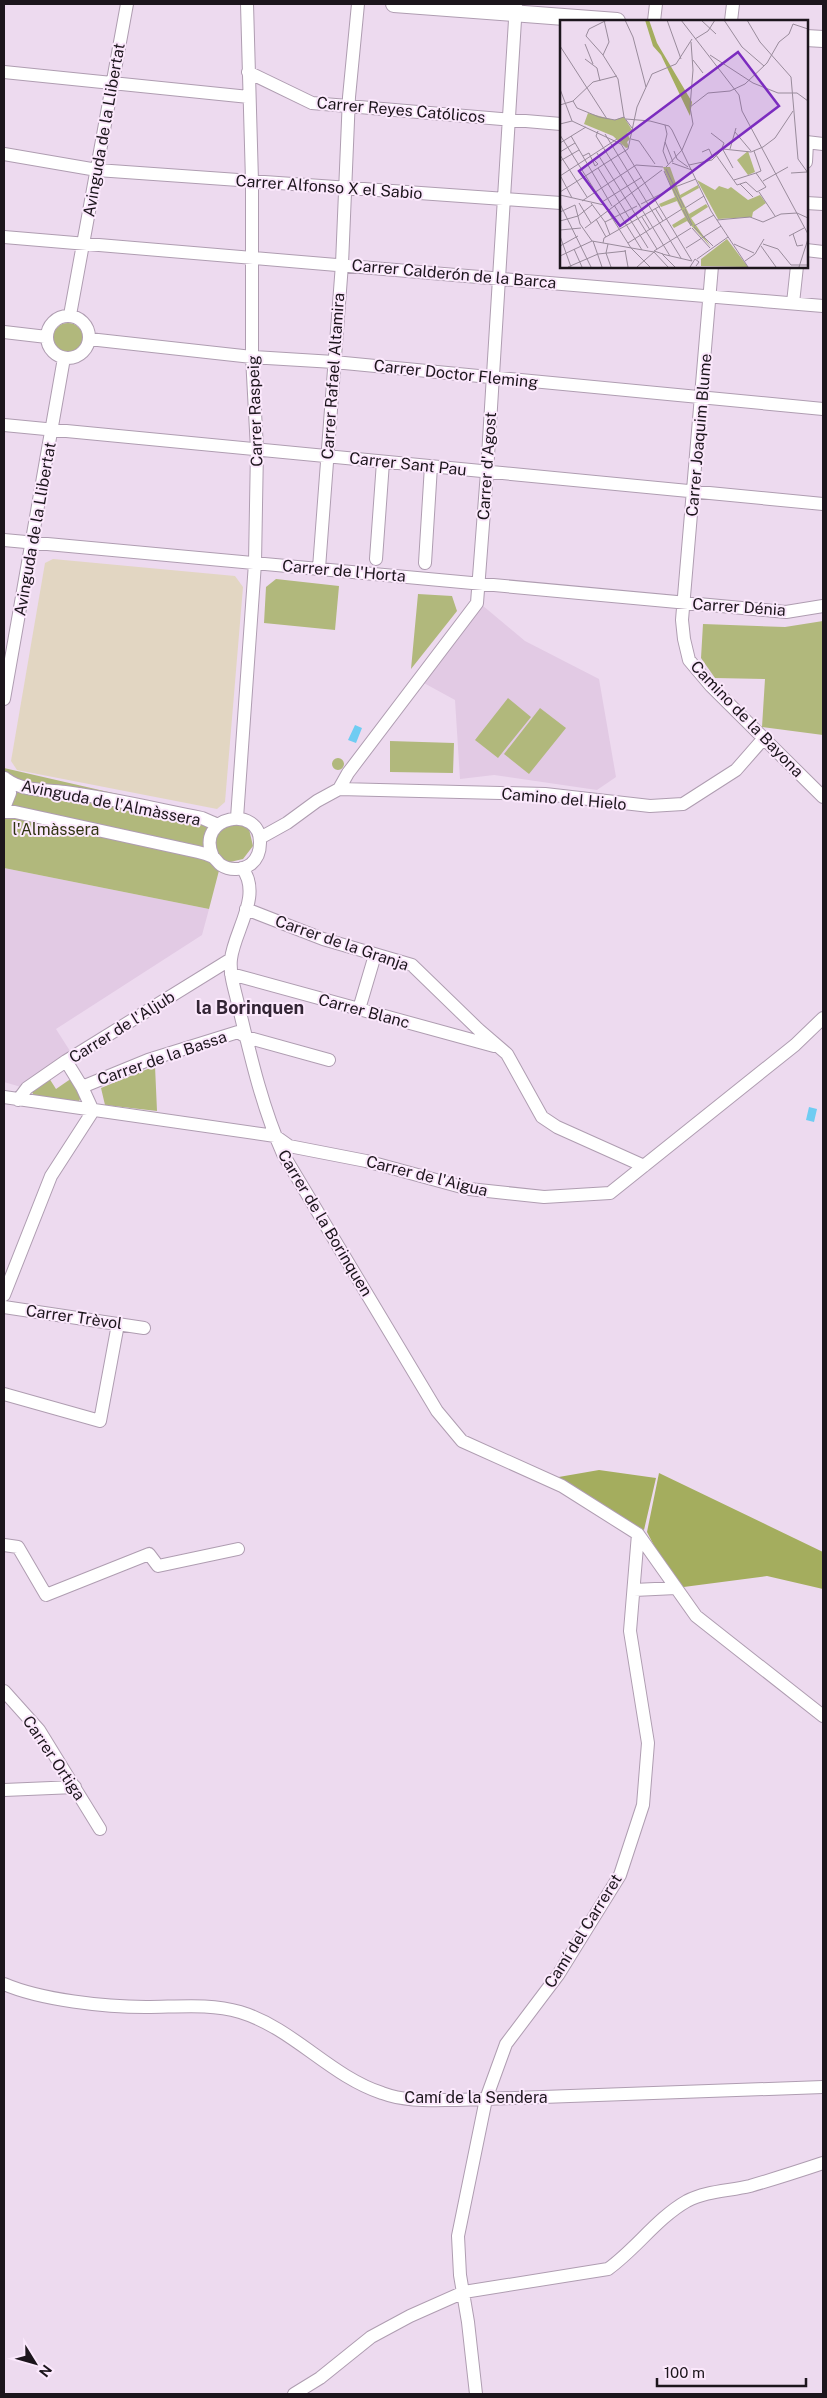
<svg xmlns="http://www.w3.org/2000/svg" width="827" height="2398" viewBox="0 0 827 2398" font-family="'Public Sans',sans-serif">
<rect width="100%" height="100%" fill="#eddaef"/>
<path fill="#e2d6c2" d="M53 559 235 576 243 587 225 802 217 809 17 770 11 761 45 563Z"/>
<path fill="#e2cae4" d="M482 605 525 641 599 679 616 777 597 790 494 775 460 779 455 700 422 682Z
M4 868 209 909 202 935 56 1029 70 1051 21 1087 4 1082Z"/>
<path fill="#b1b87c" d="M53 338a15 15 0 1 1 30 0a15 15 0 1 1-30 0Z
M276 579 339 586 335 630 264 623 266 587Z
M418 594 452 596 457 611 411 669Z
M823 621V735L762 727 765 679 715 678 701 658 703 624 785 627Z
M508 698 531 717 498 758 475 740Z
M540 708 566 728 529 774 504 754Z
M390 741 454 743 453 773 390 772Z
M332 764a6 6 0 1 1 12 0a6 6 0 1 1-12 0Z
M4 768 239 822 249 829 253 846 243 859 230 862 222 859 209 909 4 868Z
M155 1066 157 1111 105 1105 101 1088Z
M49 1078 56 1089 72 1078 82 1095 79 1101 34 1096 32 1092Z"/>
<path fill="#a4ad5e" d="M599 1470 656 1478 644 1530 553 1478Z
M659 1473 823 1552V1589L767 1576 676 1588 647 1532Z"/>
<path fill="#6fccf2" d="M355 725 362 728 356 743 348 740Z
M809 1107 817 1109 814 1122 806 1120Z"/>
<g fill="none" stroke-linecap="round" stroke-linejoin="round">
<g stroke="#af9db1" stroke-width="14">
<path id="minor" d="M654 21 656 4
M731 21 733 4
M4 72 249 97
M248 72 312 103 561 124
M806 142 823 144
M4 154 97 170 561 203
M806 162 807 143
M806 203 823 204
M4 237 823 306
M806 250 823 252
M712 266 682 620 684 639 689 660 711 686 823 797
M793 303 797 266
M70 315 127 4
M47 337a21 21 0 1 1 42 0a21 21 0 1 1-42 0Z
M4 332 47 337
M89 339 252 357 334 362 823 409
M4 425 823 504
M4 540 786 612 823 606
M376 559 383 462
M425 563 431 466
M319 568 342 264 349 97 358 4
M4 699 64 358
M6 779C24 792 44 789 65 792 111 798 156 809 202 818L218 825
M339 789 545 794 650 806 683 804 736 770 764 738
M4 808 10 793 5 778
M4 812H15L198 852C203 853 209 855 213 857 216 859 218 863 221 865 230 871 243 870 251 864 257 859 260 851 260 843 261 804 194 815 213 857
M237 818 255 563 257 449 252 357V181L247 4
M260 838 287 823 317 801 339 789 348 773 477 603 487 472 516 4
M242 868C263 895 234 931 231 959 229 974 235 990 238 1004 250 1054 262 1107 283 1154L437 1411 462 1441 562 1486 638 1534 630 1631 648 1743 643 1805 620 1875 558 1975 506 2044 486 2099 458 2236 460 2275 468 2322 476 2394
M246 909 323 939 412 965 478 1029 507 1054 542 1117 557 1127 644 1166
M231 974 494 1046
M359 1009 375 955
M66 1061 82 1087 93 1111
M82 1087 148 1060 238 1032 246 1037 329 1060
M4 1097 275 1136 289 1146 366 1161 469 1189 544 1197 610 1193 795 1045 823 1018
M18 1100 27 1088 66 1061 231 959
M4 1295 51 1176 93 1111
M4 1307 144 1328
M4 1394 100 1421 118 1324
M638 1534 696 1616 823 1716
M4 1545 18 1547 46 1595 149 1554 158 1566 238 1549
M634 1590 676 1588
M4 1691 39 1730 100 1829
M4 1790 75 1787
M4 1984C41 2000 105 2007 146 2007 177 2007 210 2003 240 2012 293 2028 330 2076 382 2093 406 2102 432 2100 457 2100L823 2087
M294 2394 320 2378 371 2337 410 2316 464 2292 608 2269C636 2249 657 2218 687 2201 706 2191 729 2191 750 2186 774 2179 799 2171 823 2163"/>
</g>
<g stroke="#af9db1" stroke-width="18">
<path id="major" d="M394 4 617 21
M806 38 823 39"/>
</g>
<use href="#minor" stroke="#fff" stroke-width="12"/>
<use href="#major" stroke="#fff" stroke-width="16"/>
</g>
<g text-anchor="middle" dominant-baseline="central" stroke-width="4" stroke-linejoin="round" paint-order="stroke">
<g font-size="16" fill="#1c151c" stroke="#fbe8fc">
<text transform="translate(401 110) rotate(5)">Carrer Reyes Católicos</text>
<text transform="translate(104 130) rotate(-80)">Avinguda de la Llibertat</text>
<text transform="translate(329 187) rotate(4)">Carrer Alfonso X el Sabio</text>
<text transform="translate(454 274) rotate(5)">Carrer Calderón de la Barca</text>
<text transform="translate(456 374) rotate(6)">Carrer Doctor Fleming</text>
<text transform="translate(333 376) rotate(-86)">Carrer Rafael Altamira</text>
<text transform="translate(255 411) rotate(-92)">Carrer Raspeig</text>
<text transform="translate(699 435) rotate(-85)">Carrer Joaquim Blume</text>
<text transform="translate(408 464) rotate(6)">Carrer Sant Pau</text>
<text transform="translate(487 466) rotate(-86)">Carrer d'Agost</text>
<text transform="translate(35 529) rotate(-80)">Avinguda de la Llibertat</text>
<text transform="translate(344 571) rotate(5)">Carrer de l'Horta</text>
<text transform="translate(739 607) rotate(4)">Carrer Dénia</text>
<text transform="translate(747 719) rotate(46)">Camino de la Bayona</text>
<text transform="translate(564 799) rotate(5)">Camino del Hielo</text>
<text transform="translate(111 803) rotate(11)">Avinguda de l'Almàssera</text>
<text transform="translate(342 943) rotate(19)">Carrer de la Granja</text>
<text transform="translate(364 1011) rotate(15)">Carrer Blanc</text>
<text transform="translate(122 1027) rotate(-32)">Carrer de l'Aljub</text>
<text transform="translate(162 1058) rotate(-19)">Carrer de la Bassa</text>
<text transform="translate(427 1176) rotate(14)">Carrer de l'Aigua</text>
<text transform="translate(325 1223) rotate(59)">Carrer de la Borinquen</text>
<text transform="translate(74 1317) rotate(8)">Carrer Trèvol</text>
<text transform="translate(54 1758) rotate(56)">Carrer Ortiga</text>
<text transform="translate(583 1931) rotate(-58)">Camí del Carreret</text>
<text x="476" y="2097">Camí de la Sendera</text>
</g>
<g font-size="16" fill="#313412" stroke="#fbe8fc">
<text x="56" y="829">l'Almàssera</text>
</g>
<g font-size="18" font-weight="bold" fill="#322434" stroke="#fbe8fc">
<text x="250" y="1007">la Borinquen</text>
</g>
</g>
<g transform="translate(560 20)">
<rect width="248" height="248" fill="#eddaef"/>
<path d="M28 93 54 100 64 97 72 110 67 113 70 119 67 122 69 127 66 128 53 116 24 104ZM188 131 195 152 188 155 177 140ZM103 147H110L120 175 138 165 139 168 121 178 129 194 146 184 148 187 131 198 151 227 127 201 114 208 112 205 125 197 117 181 101 187 99 184 115 177ZM137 160 155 170 159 166 168 169 171 167 188 180 200 175 206 183 193 192 192 197 158 199ZM167 219 188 247 141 246V239Z" fill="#b1b87c"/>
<path d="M85 0H89L97 23 132 82 130 96 101 35 93 26Z" fill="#a4ad5e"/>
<path fill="none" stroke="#998b9b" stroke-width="1" d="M44 0 49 22 43 35 58 59 64 97M65 0 73 17 86 67M107 0 121 39M121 0 179 75 182 91 248 214M141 0 156 14M164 0 182 27 204 46M187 0 200 22 231 57 238 139 248 153M135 19 148 11 155 0M25 24 33 44M0 26 47 99M43 35 26 16 29 9 47 0M150 35 193 63 218 73H237L248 81M25 39 37 48 40 61M133 40 143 53M0 69 12 101M13 81 17 88 39 97 55 100 64 97 72 108M0 85 13 81 33 62 57 56M130 87 133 50 131 22M66 99 90 101 109 106 112 110 151 191 188 247M0 104 12 101 61 124 132 241M105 105 107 114 103 131 108 144M38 111 36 116 78 183M175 112 191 131M151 113 164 123 162 128 173 148M45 114 121 238M0 115 71 228 90 247M11 116 52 186M71 119 79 121 95 144M105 122 113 142M0 123 26 107M170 129 176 108M114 131 117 139 128 147M194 131 201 151 196 153M0 132 15 123M142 132 149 129 153 138M37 133 97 229M0 135 27 177M156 135 177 165 186 162 197 172 206 167 196 153M23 136 29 133 35 146 38 144 33 139M0 141 19 130M112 143 132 150M129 145 152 140 163 129 191 132 203 127 215 118 233 91M106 147 122 130 133 104 130 87 148 73 170 71 185 64 207 43 219 22 229 14 233 4 248 9M38 148 88 228M106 149 114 166M104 151 111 167M231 153 247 152M0 155 12 178M0 156 57 119M174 160 196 153M203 161 228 147M180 164 193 177M115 167 136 159M115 168 124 187M113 169 122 188M0 172 68 129 77 87 92 54 116 44 132 19M199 172 215 196M0 175 44 185M22 181 76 145 103 147M42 182 82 157M19 183 31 203M31 183 45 202 50 215M0 184 31 247M81 184 115 167 112 168M54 185 82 230M80 186 78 183 110 236M95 188 103 201M125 188 144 176M125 189 132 205M123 190 131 206M0 192 15 185 20 204 32 221M82 197 90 210M36 199 46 217M157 200 190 197 203 202 221 194 237 193 248 198M0 201 18 196 32 185M45 202 77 186M134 206 154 195M134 207 153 226M25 208 102 150M132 208 150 228M0 210 21 208M233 214 237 226 243 225M0 216 11 247M229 216 244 208M33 221 42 247M43 223 44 218 100 186M68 223 122 189M48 224 46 233 51 247M174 224 194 233M203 224 218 229 231 245H248M0 226 18 216M201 226 216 247M126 228 161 206M14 229 22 247M65 230 68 247M94 232 108 247M102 234 132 241M103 234 94 231 131 208M103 235 115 247M0 236 32 221 94 232M137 239 168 217M185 241 195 234 204 219M8 247 38 234 66 231M77 247 94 232M130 247 135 239 139 242 136 246M239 247 248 219"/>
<path fill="#7b2cbf" fill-opacity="0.15" stroke="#7b2cbf" stroke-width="2.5" d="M178 32 219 86 60 206 19 151Z"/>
<rect width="248" height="248" fill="none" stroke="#1c151c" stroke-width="2.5"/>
</g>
<rect width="827" height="2398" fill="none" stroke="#1c151c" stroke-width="10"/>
<g transform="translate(35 2363) rotate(127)" stroke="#fbe8fc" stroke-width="4" paint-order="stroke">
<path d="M0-4L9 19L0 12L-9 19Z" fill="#1c151c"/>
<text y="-8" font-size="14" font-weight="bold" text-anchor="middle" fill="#1c151c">N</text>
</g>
<path d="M657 2378v8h149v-8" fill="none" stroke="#1c151c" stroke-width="2.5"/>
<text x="664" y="2378" font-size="15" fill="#1c151c" stroke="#fbe8fc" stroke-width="4" paint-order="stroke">100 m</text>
</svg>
